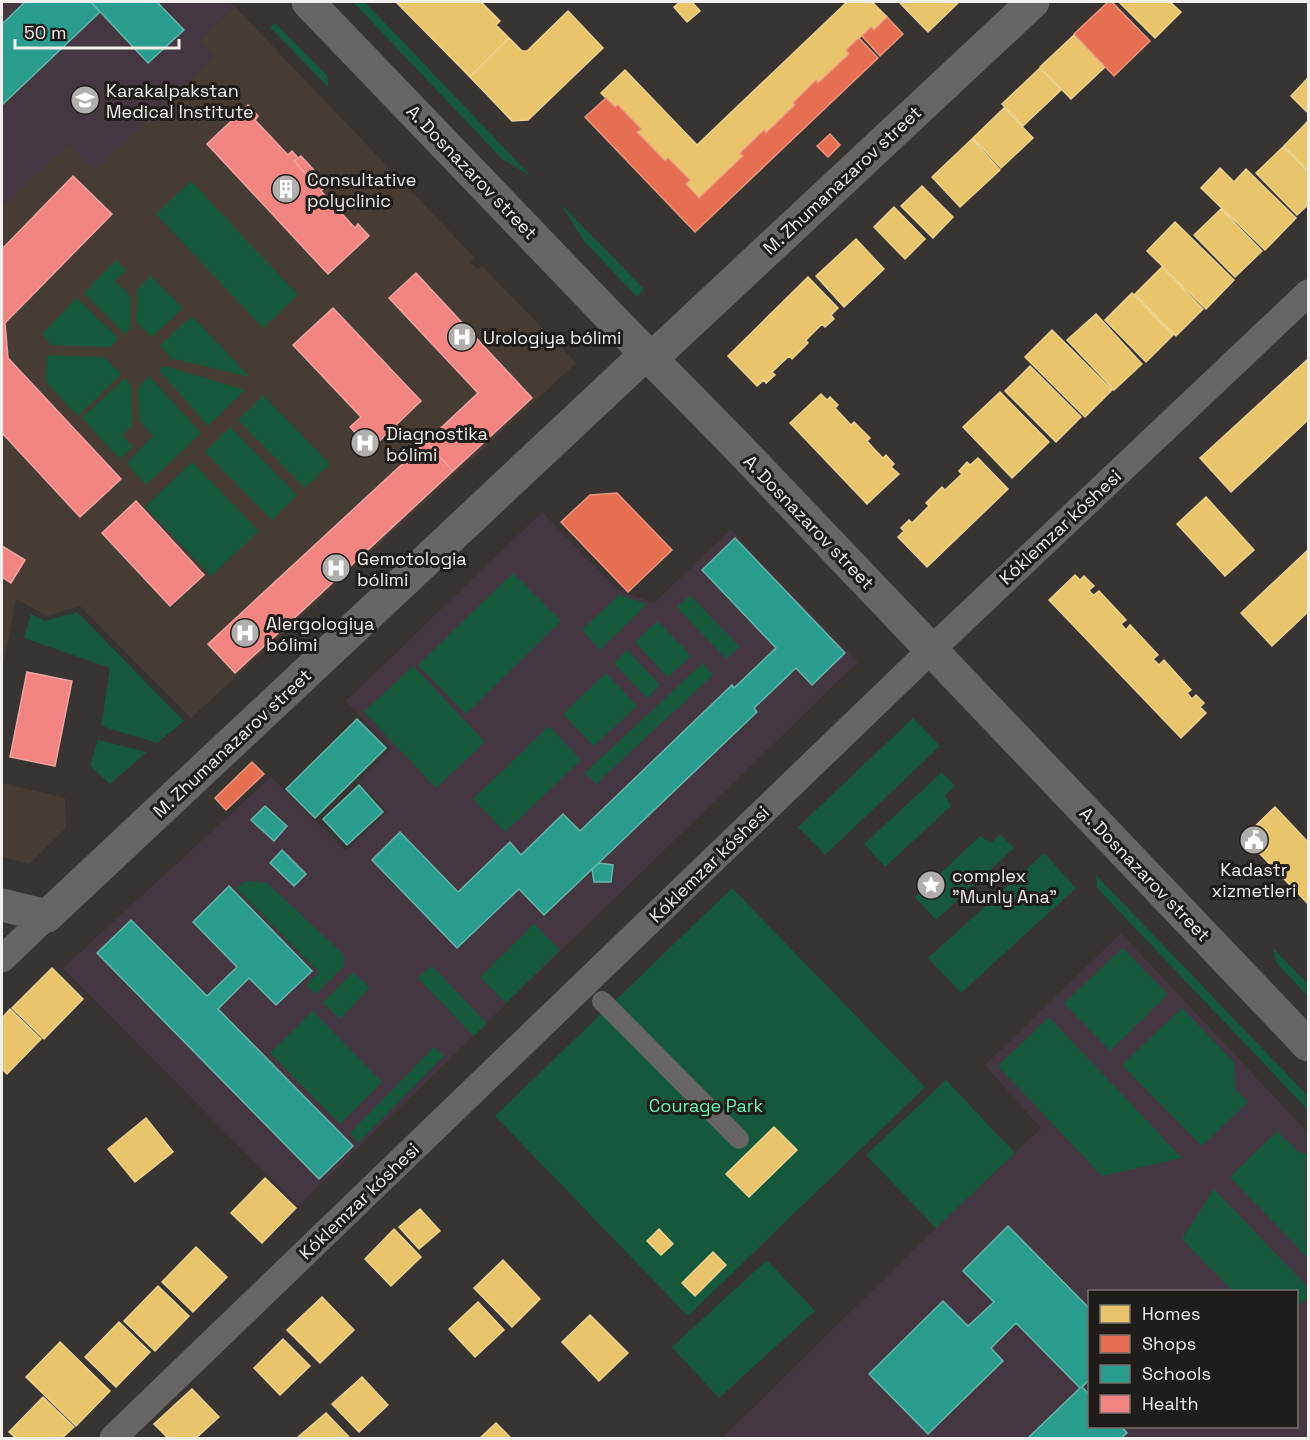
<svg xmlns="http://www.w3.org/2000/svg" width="1310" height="1440" viewBox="0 0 1310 1440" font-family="'Space Grotesk',sans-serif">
<rect width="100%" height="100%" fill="#373432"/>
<path fill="#463c34" d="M235 7 474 257 470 262 478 269 482 266 576 363 191 718 80 606 47 616 16 599 2 672V207L69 143 95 170 215 56 200 40Z
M2 783 65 798 66 828 29 864 2 857Z"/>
<path fill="#453741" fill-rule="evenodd" d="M2 2H229L235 7 200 40 215 56 95 171 69 144 2 207Z
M542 512 618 590 654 603 731 530 858 662 298 1206 63 968 271 777 346 851 388 812 358 782 392 748 346 701Z
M1121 933 1308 1133V1438H722L936 1228 1041 1128 985 1065ZM1090 1292H1296V1426H1090Z"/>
<path fill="#15583c" d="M353 2H365L531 176 502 159Z
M275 23 327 75 329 88 270 27Z
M191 181 298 295 263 328 156 214Z
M561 204 644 289 637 297 583 240Z
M116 260 126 270 115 281 131 297 130 330 125 334 84 293Z
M151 276 183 308 152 337 136 322 138 288Z
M77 298 118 338 111 347 51 345 42 334Z
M192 316 250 377 171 358 160 345Z
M47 355 104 357 121 374 78 416 46 382Z
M165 366 245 390 208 426 159 370Z
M149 376 201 433 146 485 127 463 153 436 139 420 138 388Z
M125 378 131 385 132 426 122 435 133 447 120 459 82 418Z
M263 395 330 464 305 488 238 420Z
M230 427 297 495 272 520 205 452Z
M192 462 259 531 211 576 145 507Z
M513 573 561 621 466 714 418 665Z
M619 595 647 604 600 650 582 630Z
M690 595 740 647 726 659 677 607Z
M77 612 184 721 157 743 101 726 110 668 24 638 31 614 45 621Z
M658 621 691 656 668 677 635 642Z
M627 650 660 685 647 698 614 663Z
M703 663 713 675 596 784 585 773Z
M413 666 485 742 436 788 364 712Z
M606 673 637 706 594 746 563 714Z
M913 718 940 746 825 855 798 827Z
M549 726 581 760 505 832 473 799Z
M98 740 147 752 110 784 90 766Z
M942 772 955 786 945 795 951 806 885 867 864 844Z
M1000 834 1014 848 936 920 915 897 980 836 991 843Z
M1044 853 1076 888 961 993 928 958Z
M1096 875 1308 1096V1110L1097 888Z
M246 881 267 883 343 954 344 966 316 994 306 985 319 972 236 888Z
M732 888 925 1087 688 1316 495 1116Z
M534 924 560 950 506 1003 480 977Z
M1123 948 1168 994 1110 1051 1064 1003Z
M1273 948 1308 984V997L1276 962Z
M432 966 487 1023 474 1036 418 978Z
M353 972 370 988 340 1019 323 1003Z
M1182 1008 1234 1062 1235 1089 1248 1102 1202 1146 1122 1065Z
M313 1011 382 1082 340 1124 270 1053Z
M1049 1017 1182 1158 1102 1176 998 1066Z
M434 1047 444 1056 358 1143 350 1133Z
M946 1080 1015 1153 936 1228 866 1155Z
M1277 1131 1296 1150 1308 1155V1258L1230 1177Z
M1214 1189 1308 1287V1297L1297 1307 1296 1292 1233 1291 1182 1239Z
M767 1260 815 1311 719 1398 672 1347Z"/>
<path fill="#e9c46a" stroke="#ecd191" stroke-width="1.5" d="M396 2H481L500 21 496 25 509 38 470 77Z
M680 2H692L700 11 687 22 674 7Z
M847 2H872L887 17 874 30 871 27 846 50 849 54 818 83 816 80 793 103 795 105 766 133 764 130 740 153 743 156 699 198 686 184 690 180 668 158 665 161 637 132 641 129 618 105 615 107 601 93 625 70 697 145Z
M899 2H959L928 32Z
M1119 2H1170L1181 12 1155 38Z
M568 11 603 48 528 120 512 121 470 77 509 38 522 51H527Z
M1074 35 1105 67 1071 99 1040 67Z
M1040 68 1061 90 1023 126 1002 104Z
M1308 78V113L1291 96Z
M1004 108 1033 138 1001 168 973 138Z
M1308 121V171L1284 146Z
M972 139 1000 170 960 207 932 177Z
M1283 147 1308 172V205L1297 215 1256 173Z
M1220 168 1234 182 1246 169 1296 218 1265 250 1201 188Z
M922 186 953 217 933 238 901 206Z
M894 207 925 239 905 259 874 227Z
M1221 209 1262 251 1235 277 1194 235Z
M1175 222 1234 280 1206 309 1147 251Z
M856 239 884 269 844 307 816 276Z
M1162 267 1203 309 1176 336 1135 294Z
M808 277 838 308 831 315 834 319 825 327 822 324 806 340 808 343 792 359 789 356 772 372 775 375 766 383 764 380 757 386 728 356Z
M1132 293 1173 335 1146 362 1105 320Z
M1096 314 1142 364 1114 390 1067 340Z
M1052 330 1112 390 1085 417 1025 357Z
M1307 360 1308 362V420L1231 492 1200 458Z
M1030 366 1081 417 1056 442 1005 391Z
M1000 392 1049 442 1012 478 963 427Z
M821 394 827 400 830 397 838 405 835 408 851 425 854 422 870 438 867 441 875 450 883 458 886 455 894 464 891 467 899 474 867 504 790 423Z
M978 458 1008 489 927 567 898 537 904 531 901 528 909 520 912 523 929 506 926 503 942 487 945 490 962 474 959 471 967 462 970 465Z
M1206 497 1254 550 1225 576 1177 524Z
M1308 550V612L1272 646 1241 613Z
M1075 575 1080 580 1084 576 1094 586 1089 590 1091 593 1094 595 1099 591 1126 620 1121 624 1126 630 1130 625 1158 655 1153 659 1159 665 1164 660 1191 690 1187 693 1192 699 1196 695 1204 703 1200 707 1206 713 1181 738 1049 600Z
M1275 807 1308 842V904L1244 837Z
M52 968 83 999 44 1039 12 1008Z
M10 1009 41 1039 7 1074 2 1069V1018Z
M146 1118 173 1152 135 1182 108 1149Z
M774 1127 797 1150 749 1197 726 1174Z
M265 1178 296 1208 262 1243 231 1213Z
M420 1209 440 1231 419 1249 399 1227Z
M394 1229 421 1257 391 1286 365 1259Z
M659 1229 673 1244 661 1255 647 1241Z
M196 1247 227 1277 193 1312 162 1282Z
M713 1252 726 1265 695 1296 682 1283Z
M503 1260 540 1299 512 1327 474 1288Z
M158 1286 189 1316 155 1351 124 1321Z
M322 1297 354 1330 320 1363 287 1330Z
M478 1302 504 1330 475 1357 449 1329Z
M590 1315 628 1353 599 1381 562 1342Z
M119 1322 150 1352 116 1387 85 1357Z
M283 1339 310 1366 280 1395 254 1368Z
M60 1342 110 1391 76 1426 26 1377Z
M362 1377 388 1405 359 1432 332 1404Z
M192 1389 219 1417 196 1438H168L154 1424Z
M43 1397 74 1427 62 1438H16L9 1432Z
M326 1413 350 1438H297Z
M496 1423 511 1438H480Z"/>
<path fill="#e76f51" stroke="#eb9580" stroke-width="1.5" d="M1108 2H1112L1150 41 1114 76 1074 34Z
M887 17 903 34 880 56 862 36 871 27 874 30Z
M859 38 878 58 695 232 585 117 606 98 615 107 618 105 641 129 637 132 665 161 668 158 690 180 686 184 699 198 743 156 740 153 764 130 766 133 795 105 793 103 816 80 818 83 849 54 846 50Z
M830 134 840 145 828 157 817 146Z
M617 493 672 550 628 592 561 522 590 495Z
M252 762 264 774 226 810 215 798Z"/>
<path fill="#2a9d8f" stroke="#66b6ab" stroke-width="1.5" d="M25 2H91L100 12 2 105V24Z
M91 2H157L184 30 148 63Z
M735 538 845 653 812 685 796 668 754 708 757 712 544 915 519 889 457 948 372 860 400 832 458 892 510 842 521 855 563 814 580 831 732 685 734 688 776 648 702 570Z
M357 719 386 748 315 818 286 789Z
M359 785 383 812 347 845 323 819Z
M265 806 287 826 274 841 251 820Z
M282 850 306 874 294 886 270 863Z
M599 863 613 865 611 882H594L592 869Z
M229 886 312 971 276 1005 249 978 218 1009 353 1146 319 1179 97 953 131 920 207 996 237 967 193 922Z
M1008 1226 1090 1309V1379L1082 1387 1090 1395V1426H1121L1127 1433 1121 1438H1028L1080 1388 1016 1323 991 1348 1003 1361 928 1434 869 1374 943 1301 968 1326 994 1302 963 1271Z"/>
<path fill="#f28482" stroke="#f2a4a2" stroke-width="1.5" d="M248 105 258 116 255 120 288 155 292 151 298 158 294 161 315 184 319 180 325 187 321 191 355 228 358 224 369 236 328 274 207 144Z
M301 156 321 178 315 184 294 161Z
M73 176 112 214 5 323 8 358 121 479 80 517 2 433V249Z
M416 273 532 398 453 471 426 442 478 393 389 298Z
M333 308 421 401 371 449 350 427 361 417 293 345Z
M426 442 453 471 235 673 208 644Z
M136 501 204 575 170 606 102 533Z
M2 546 25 560 11 583 2 577Z
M27 672 72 681 55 766 10 757Z"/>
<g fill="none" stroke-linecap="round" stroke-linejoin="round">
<path stroke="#686664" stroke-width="20" d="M602 1001 739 1139"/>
<path stroke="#686664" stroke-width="27" d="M2 959 47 916
M113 1438 931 650 1308 293"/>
<path stroke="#686664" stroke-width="33" d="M308 2 619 326 736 445 1308 1045
M651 359 1033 2
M2 905 47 916 646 354"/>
</g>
<defs>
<g id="university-disc" transform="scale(1.5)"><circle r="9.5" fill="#b1aeab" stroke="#1f1c1a"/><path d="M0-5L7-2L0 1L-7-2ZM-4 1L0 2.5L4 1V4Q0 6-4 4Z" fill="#fff"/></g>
<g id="building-disc" transform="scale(1.5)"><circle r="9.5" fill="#b1aeab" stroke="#1f1c1a"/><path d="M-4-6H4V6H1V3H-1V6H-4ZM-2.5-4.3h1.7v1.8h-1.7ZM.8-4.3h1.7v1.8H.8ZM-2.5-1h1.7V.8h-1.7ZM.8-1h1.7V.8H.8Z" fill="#fff"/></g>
<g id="hospital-disc" transform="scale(1.5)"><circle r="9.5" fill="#b1aeab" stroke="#1f1c1a"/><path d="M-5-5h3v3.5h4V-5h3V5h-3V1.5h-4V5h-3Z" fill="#fff"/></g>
<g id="civic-disc" transform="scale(1.5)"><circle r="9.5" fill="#b1aeab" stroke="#1f1c1a"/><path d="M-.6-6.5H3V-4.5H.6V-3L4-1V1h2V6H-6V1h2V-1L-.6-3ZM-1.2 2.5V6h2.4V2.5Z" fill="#fff"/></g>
<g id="sight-disc" transform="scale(1.5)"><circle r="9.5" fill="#b1aeab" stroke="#1f1c1a"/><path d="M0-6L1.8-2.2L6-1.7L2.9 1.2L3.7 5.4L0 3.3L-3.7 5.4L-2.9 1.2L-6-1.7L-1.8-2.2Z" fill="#fff"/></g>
</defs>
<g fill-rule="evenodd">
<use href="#university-disc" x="85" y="100"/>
<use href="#building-disc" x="286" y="189"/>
<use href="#hospital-disc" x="462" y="337"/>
<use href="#hospital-disc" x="365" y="443"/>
<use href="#hospital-disc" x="336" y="568"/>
<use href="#hospital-disc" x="245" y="633"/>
<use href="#civic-disc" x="1254" y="840"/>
<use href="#sight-disc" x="931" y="885"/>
</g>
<g text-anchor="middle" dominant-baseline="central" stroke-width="6" stroke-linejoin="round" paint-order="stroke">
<g font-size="18" fill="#f3efec" stroke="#1f1c1a" text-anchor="start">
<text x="106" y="90">Karakalpakstan<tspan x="106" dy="21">Medical Institute</tspan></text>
<text x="307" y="179">Consultative<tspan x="307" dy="21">polyclinic</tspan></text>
<text x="483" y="337">Urologiya bólimi</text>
<text x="386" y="433">Diagnostika<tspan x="386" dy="21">bólimi</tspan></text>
<text x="357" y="558">Gemotologia<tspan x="357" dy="21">bólimi</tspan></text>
<text x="266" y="623">Alergologiya<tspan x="266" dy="21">bólimi</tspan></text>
<text x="1254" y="869" text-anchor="middle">Kadastr<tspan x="1254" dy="21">xizmetleri</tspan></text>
<text x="952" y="875">complex<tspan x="952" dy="21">"Munly Ana"</tspan></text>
</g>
<g font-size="18" fill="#f3efec" stroke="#1f1c1a">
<text transform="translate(472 172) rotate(46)">A. Dosnazarov street</text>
<text transform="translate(842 180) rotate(-43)">M. Zhumanazarov street</text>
<text transform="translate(809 522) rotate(46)">A. Dosnazarov street</text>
<text transform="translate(1060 527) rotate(-43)">Kóklemzar kóshesi</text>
<text transform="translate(232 743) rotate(-43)">M. Zhumanazarov street</text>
<text transform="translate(709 864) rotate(-44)">Kóklemzar kóshesi</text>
<text transform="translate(1145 874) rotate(46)">A. Dosnazarov street</text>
<text transform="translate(359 1201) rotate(-44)">Kóklemzar kóshesi</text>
</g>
<g font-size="18" fill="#69f4b0" stroke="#1f1c1a">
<text x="706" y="1105">Courage Park</text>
</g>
</g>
<rect width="1310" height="1440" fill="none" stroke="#f3efec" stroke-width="6"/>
<rect x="1088" y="1290" width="210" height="138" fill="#1f1c1a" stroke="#74706e" stroke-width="1.5"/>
<rect x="1100" y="1305" width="30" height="18" fill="#e9c46a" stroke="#74706e" stroke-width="1.5"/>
<text x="1142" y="1320" font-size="18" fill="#f3efec">Homes</text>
<rect x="1100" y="1335" width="30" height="18" fill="#e76f51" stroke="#74706e" stroke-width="1.5"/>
<text x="1142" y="1350" font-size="18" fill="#f3efec">Shops</text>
<rect x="1100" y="1365" width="30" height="18" fill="#2a9d8f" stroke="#74706e" stroke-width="1.5"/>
<text x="1142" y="1380" font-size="18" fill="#f3efec">Schools</text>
<rect x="1100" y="1395" width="30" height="18" fill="#f28482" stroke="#74706e" stroke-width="1.5"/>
<text x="1142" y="1410" font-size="18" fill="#f3efec">Health</text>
<path d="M15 39v9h164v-9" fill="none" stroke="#f3efec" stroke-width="3"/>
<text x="24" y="39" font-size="18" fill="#f3efec" stroke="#1f1c1a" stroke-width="4.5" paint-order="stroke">50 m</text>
</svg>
